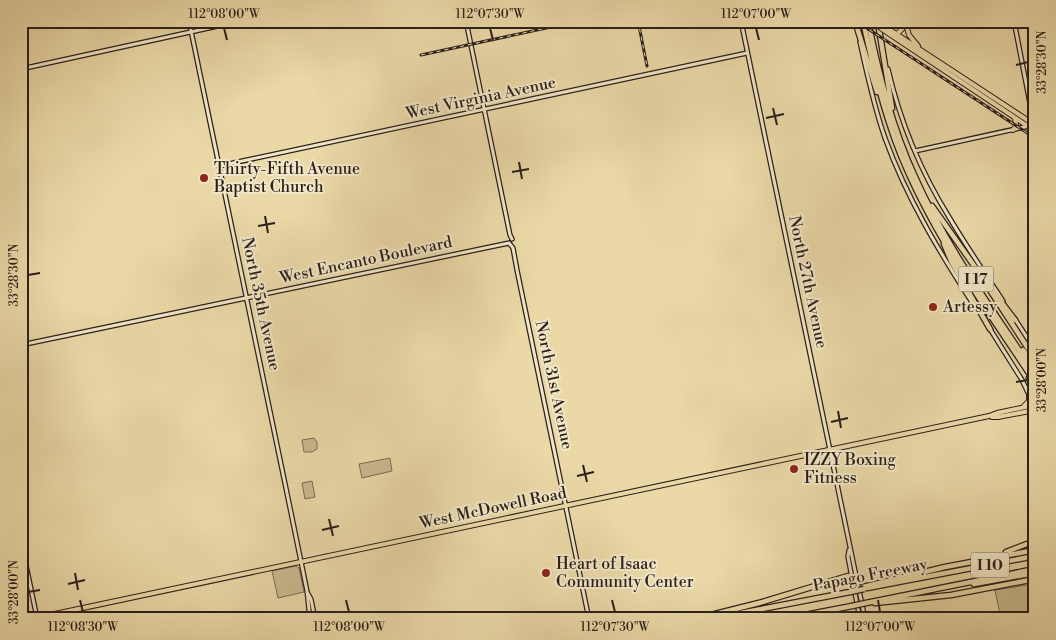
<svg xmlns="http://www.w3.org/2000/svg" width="1056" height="640" viewBox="0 0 1056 640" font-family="'Libre Bodoni',serif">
<rect width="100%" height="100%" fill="#ead8a7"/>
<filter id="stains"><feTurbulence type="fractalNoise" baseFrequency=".004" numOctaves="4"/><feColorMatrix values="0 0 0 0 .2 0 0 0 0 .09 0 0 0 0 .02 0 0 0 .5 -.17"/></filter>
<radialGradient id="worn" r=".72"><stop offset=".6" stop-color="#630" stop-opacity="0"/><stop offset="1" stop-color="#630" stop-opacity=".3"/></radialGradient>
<path fill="#c9b98f" stroke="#7a6c54" d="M314 438 317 442V449L312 452H304L302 440Z
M390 458 392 471 362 478 359 464Z
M312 481 315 497 305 499 302 483Z
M296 566 299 568 304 592 278 598 272 571Z
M1027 585 1032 609H1035V619H1001L995 590Z"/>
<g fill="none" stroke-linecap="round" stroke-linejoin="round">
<g stroke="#2a1f1a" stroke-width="5.5">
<path id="secondary" d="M189 21 288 498 307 591 310 619
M466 21 510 235 512 239
M741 21 865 619
M1014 21 1034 124
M860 42C867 74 874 107 885 138 907 199 940 253 975 307
M21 69 241 21
M888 69C900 121 921 172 949 217 966 246 985 273 1003 301
M915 151 1029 126
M219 166 747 53
M1015 319 1035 350
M990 329 1022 380 1034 405
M21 345 509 243 513 248 517 270 589 619
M21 541 37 618
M849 550 848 557 860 619
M307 592 311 599 315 619"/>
</g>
<g stroke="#2a1f1a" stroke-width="6">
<path id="primary" d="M905 21 909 35 918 46
M884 26 1035 125
M885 31 1035 131
M897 34 902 29 905 21
M1013 130 1016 126 1015 118
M1024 406 1029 401V393
M992 417H998L1035 410
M31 619 989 416 997 413 1035 405"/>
</g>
<g stroke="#2a1f1a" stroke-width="7">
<path id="highway" d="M855 21 877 92
M863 21C873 66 883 110 900 153 932 233 987 310 1035 382
M868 21C879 75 892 127 915 177 946 247 993 310 1035 374
M878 23 892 108
M932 206 975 267 1035 359
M944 244 952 263 990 329
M993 291 1015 320
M1023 350 1035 366
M1029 378 1035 388
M1006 552 1035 541
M974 584 1035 573
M863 587 945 567 1035 550
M867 588 1035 556
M866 603 1035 569
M875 603 951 595 1035 579
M695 619 759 603 848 576 856 577
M709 619 850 592
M784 619 852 606"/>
</g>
<use href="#secondary" stroke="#f1e6c6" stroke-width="3"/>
<use href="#primary" stroke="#ead8a7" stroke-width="4"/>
<use href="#highway" stroke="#ead8a7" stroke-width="4.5"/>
<g stroke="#2a1f1a" stroke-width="3">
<path id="rail" d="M638 21 647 66
M856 21 1035 138
M421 55 579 21"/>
</g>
<use href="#rail" stroke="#f1e6c6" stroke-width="1" stroke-dasharray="4" stroke-linecap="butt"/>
<g stroke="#2a1f1a" stroke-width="6" stroke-linecap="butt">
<path id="primary-bridge" d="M871 21 885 31
M878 21 884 26"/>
</g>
<g stroke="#2a1f1a" stroke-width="7" stroke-linecap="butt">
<path id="highway-bridge" d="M850 592 864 589
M852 606 866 603"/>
</g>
<use href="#primary-bridge" stroke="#ead8a7" stroke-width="4"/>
<use href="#highway-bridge" stroke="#ead8a7" stroke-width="4.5"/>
</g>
<path fill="none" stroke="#2a1f1a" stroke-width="2" d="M224 28 227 40M490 28 493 40M756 28 759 40M1016 65 1028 62M773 108 777 125M766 118 784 114M519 162 522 179M512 172 529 169M265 216 268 233M258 226 275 223M28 275 40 273M1016 382 1028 380M838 411 841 428M831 422 848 418M583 465 587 482M577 476 594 472M329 519 333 536M322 530 339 526M75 573 78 590M68 584 85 580M28 592 40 590M80 600 83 612M346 600 349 612M612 600 615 612M878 600 880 612"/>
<g fill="#8f2418" stroke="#f1e6c6" stroke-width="2">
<circle cx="204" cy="178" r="5"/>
<circle cx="933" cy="307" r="5"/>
<circle cx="794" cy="469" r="5"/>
<circle cx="546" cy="573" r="5"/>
</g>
<g text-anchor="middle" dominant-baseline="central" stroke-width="4" stroke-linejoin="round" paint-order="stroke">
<g fill="#f1e6c6" stroke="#665b4e" stroke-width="1">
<rect x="958.5" y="266.5" width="35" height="25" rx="4"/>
<rect x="971" y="552.5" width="38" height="25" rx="4"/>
</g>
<g font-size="15" font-weight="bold" fill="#2a1f1a">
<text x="976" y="279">I 17</text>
<text x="990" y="565">I 10</text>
</g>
<g font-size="16" fill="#2a1f1a" stroke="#f1e6c6">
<text transform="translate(481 98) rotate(-12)">West Virginia Avenue</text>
<text transform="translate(366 260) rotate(-12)">West Encanto Boulevard</text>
<text transform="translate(808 282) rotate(78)">North 27th Avenue</text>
<text transform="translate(261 304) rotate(78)">North 35th Avenue</text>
<text transform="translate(554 385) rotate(78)">North 31st Avenue</text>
<text transform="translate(493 508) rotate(-12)">West McDowell Road</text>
<text transform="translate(870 575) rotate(-11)">Papago Freeway</text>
</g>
<g font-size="16" fill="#2a1f1a" stroke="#f1e6c6" text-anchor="start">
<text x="214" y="169">Thirty-Fifth Avenue<tspan x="214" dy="18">Baptist Church</tspan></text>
<text x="943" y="307">Artessy</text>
<text x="804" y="460">IZZY Boxing<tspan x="804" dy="18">Fitness</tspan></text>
<text x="556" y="564">Heart of Isaac<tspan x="556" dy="18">Community Center</tspan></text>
</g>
</g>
<rect width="1056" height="640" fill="none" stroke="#ead8a7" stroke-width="55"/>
<rect x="28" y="28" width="1000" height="584" fill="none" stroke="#2a1f1a" stroke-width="2"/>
<g font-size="12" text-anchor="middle" fill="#2a1f1a">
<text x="224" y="18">112°08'00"W</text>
<text x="490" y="18">112°07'30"W</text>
<text x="756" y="18">112°07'00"W</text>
<text transform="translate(1042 62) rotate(-90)" y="4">33°28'30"N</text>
<text transform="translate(14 275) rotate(-90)" y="4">33°28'30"N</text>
<text transform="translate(1042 380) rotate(-90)" y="4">33°28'00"N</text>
<text transform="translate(14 592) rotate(-90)" y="4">33°28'00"N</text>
<text x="83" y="631">112°08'30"W</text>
<text x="349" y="631">112°08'00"W</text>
<text x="615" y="631">112°07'30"W</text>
<text x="880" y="631">112°07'00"W</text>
</g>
<rect width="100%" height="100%" filter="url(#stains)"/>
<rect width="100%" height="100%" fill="url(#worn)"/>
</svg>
